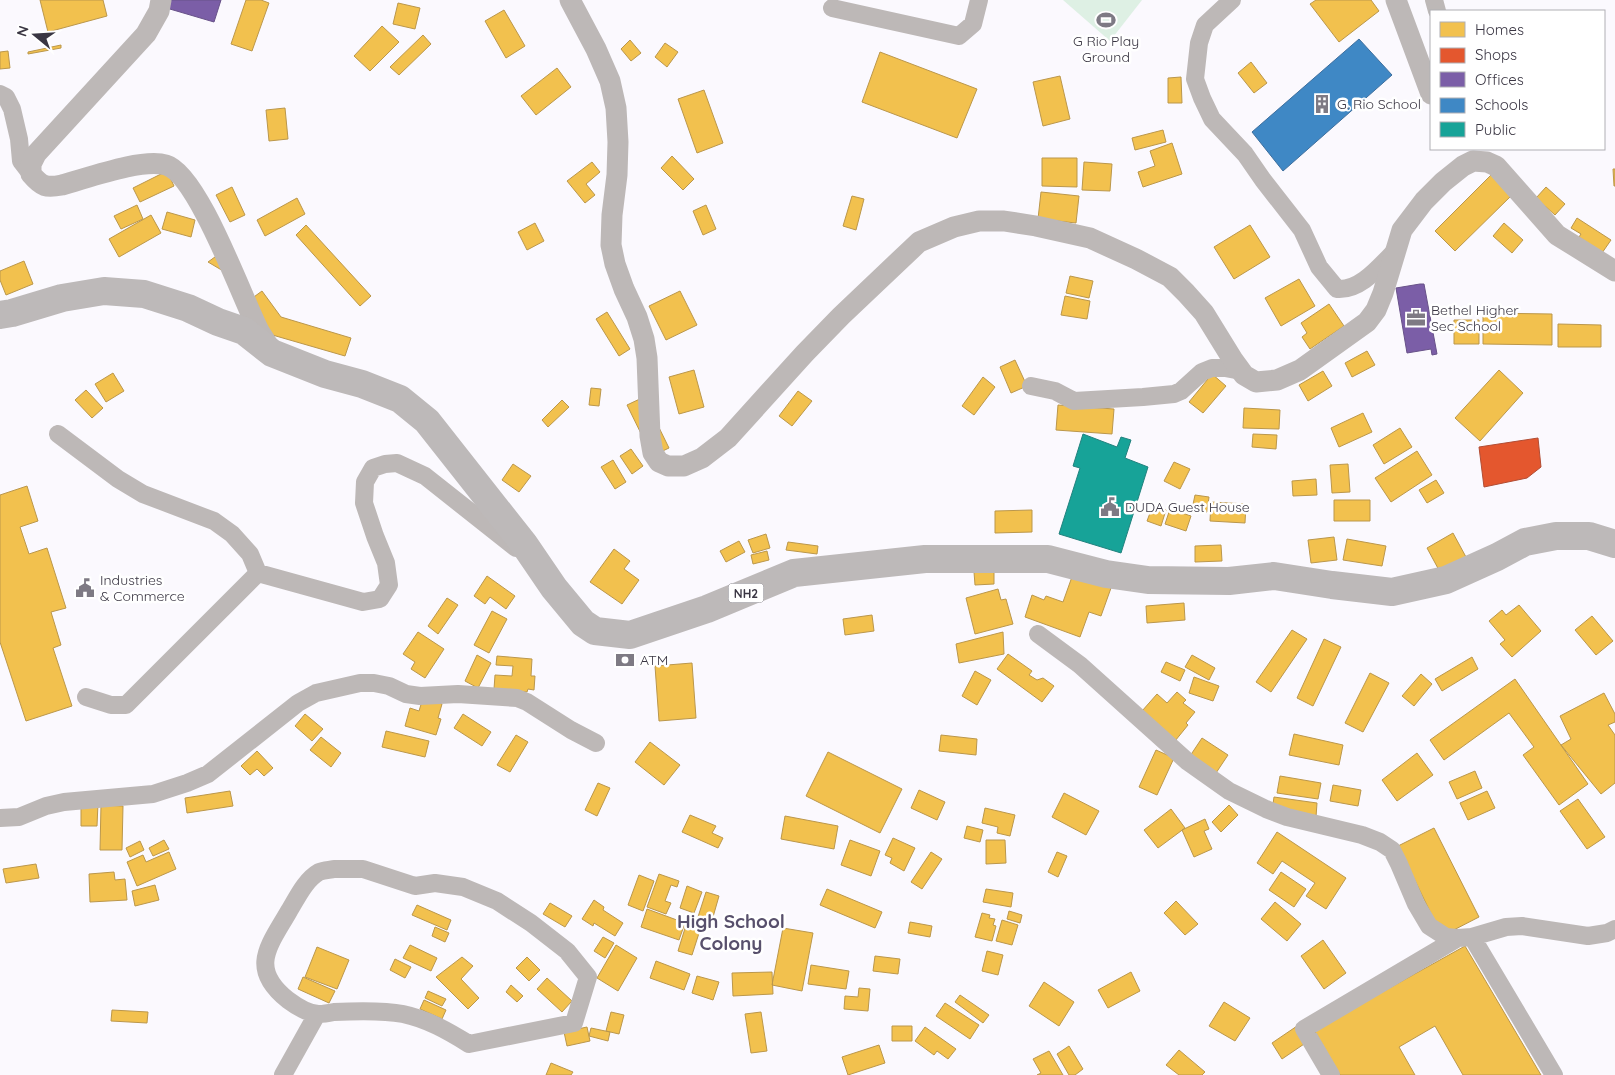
<svg xmlns="http://www.w3.org/2000/svg" width="1615" height="1075" viewBox="0 0 1615 1075" font-family="Quicksand,sans-serif">
<rect width="100%" height="100%" fill="#fbf9fe"/>
<path fill="#def0e4" d="M1063 0H1142L1110 41Z"/>
<path fill="#f2c14e" stroke="#bb974b" d="M40 0H103L107 16 48 32Z
M246 0H261L269 3 252 51 231 44Z
M1316 0H1371L1379 11 1339 42 1310 4Z
M398 3 420 8 415 29 393 24Z
M504 10 525 46 506 58 485 21Z
M382 26 399 42 370 71 354 56Z
M423 35 431 44 399 75 390 67Z
M630 40 641 53 631 61 621 49Z
M665 43 678 52 667 67 655 57Z
M61 45V48L28 54V52Z
M8 51 10 68 0 69V52Z
M880 52 977 89 957 138 862 102Z
M1251 62 1267 83 1254 93 1238 73Z
M557 68 571 87 536 115 521 96Z
M1060 76 1070 119 1043 126 1033 82Z
M1181 77 1182 103H1168V78Z
M704 90 723 143 697 153 678 99Z
M285 108 288 139 269 141 266 110Z
M1163 130 1166 142 1135 150 1132 138Z
M1172 143 1182 174 1143 187 1138 172 1155 166 1150 151Z
M672 156 694 179 683 190 661 168Z
M1042 158H1077V187L1042 186Z
M592 162 600 172 586 184 595 195 585 203 567 181Z
M1084 162 1112 164 1110 191 1082 190Z
M1613 169H1615V186H1614Z
M167 171 174 186 140 202 133 188Z
M1492 174 1512 195 1455 251 1435 231Z
M232 187 245 215 230 222 216 195Z
M1546 187 1565 204 1555 215 1536 198Z
M1041 192 1079 196 1076 223 1038 219Z
M852 196 864 199 856 230 843 226Z
M297 198 305 214 265 236 257 220Z
M137 205 143 219 121 229 114 216Z
M706 205 716 229 703 235 693 211Z
M167 212 195 220 191 237 162 229Z
M151 215 161 233 119 257 109 239Z
M1577 218 1611 240 1602 253 1579 237 1581 234 1571 228Z
M535 223 544 241 527 250 518 232Z
M1504 223 1523 240 1512 253 1493 236Z
M306 225 371 296 360 306 296 235Z
M1250 225 1270 257 1234 279 1214 247Z
M219 254 235 278 208 262Z
M24 261 33 284 6 295 0 280V271Z
M1070 276 1093 281 1089 298 1066 293Z
M1299 279 1315 306 1281 326 1265 298Z
M262 291 281 317 351 338 345 356 269 334 247 302Z
M680 291 697 325 666 340 649 306Z
M1065 296 1090 301 1087 319 1061 315Z
M1329 304 1344 326 1310 349 1302 337 1307 333 1301 323Z
M607 312 630 349 619 356 596 319Z
M1483 313 1552 314V345L1483 344Z
M1454 320H1479V344H1454Z
M1558 324 1601 325V347H1558Z
M1367 351 1375 365 1352 377 1345 363Z
M1015 360 1027 386 1011 393 1000 367Z
M694 370 704 407 679 414 669 377Z
M1499 370 1523 393 1480 441 1455 418Z
M1323 371 1332 386 1308 401 1299 385Z
M113 373 124 391 106 402 95 384Z
M1212 374 1226 386 1203 413 1189 402Z
M983 377 995 387 974 415 962 406Z
M591 388 601 389 599 406 589 405Z
M86 390 103 408 92 418 75 400Z
M798 391 812 401 792 426 779 416Z
M644 397 669 448 652 456 627 405Z
M562 400 569 407 548 427 542 420Z
M1058 405 1114 409 1112 434 1056 430Z
M1244 408 1280 410 1279 429 1243 428Z
M1363 413 1372 432 1339 447 1331 428Z
M1400 428 1412 447 1384 464 1373 445Z
M1253 434 1277 435 1276 449 1252 447Z
M631 449 643 466 632 474 620 456Z
M1417 451 1432 475 1391 502 1375 478Z
M613 460 626 482 615 489 601 467Z
M1174 462 1190 469 1180 489 1164 481Z
M513 464 531 476 519 492 502 480Z
M1348 464 1350 492 1332 493 1330 465Z
M1316 479 1317 495 1293 496 1292 481Z
M1436 480 1444 493 1427 503 1419 490Z
M27 486 38 521 20 527 29 554 47 548 66 608 51 612 61 645 53 648 72 706 26 721 0 642V495Z
M1195 495 1209 497 1207 512 1192 509Z
M1334 500H1370V521H1334Z
M1211 502 1246 504 1245 523 1210 521Z
M1153 505 1166 510 1161 526 1147 521Z
M1170 509 1191 516 1186 531 1165 524Z
M1032 510V532L995 533V511Z
M1453 533 1466 557 1440 572 1427 548Z
M766 534 770 548 753 553 748 540Z
M1334 537 1337 560 1311 563 1308 540Z
M1347 539 1386 546 1382 566 1343 560Z
M739 541 745 552 726 562 720 551Z
M788 542 818 546 817 554 786 550Z
M1221 545 1222 561 1195 562V546Z
M614 549 630 561 624 569 639 580 622 604 590 582Z
M767 551 769 560 753 564 751 555Z
M994 571V584L975 585 974 572Z
M1073 574 1111 588 1101 616 1089 612 1080 637 1025 617 1032 595 1044 600 1046 596 1063 602Z
M487 576 515 596 506 609 490 597 485 604 474 596Z
M998 589 1001 600 1006 599 1013 624 975 634 966 598Z
M447 598 458 605 438 634 428 626Z
M1184 603 1185 620 1147 623 1146 606Z
M1519 605 1541 631 1512 657 1500 644 1505 640 1489 621 1502 610 1506 615Z
M492 611 507 619 489 653 474 645Z
M872 615 874 631 845 635 843 619Z
M1592 616 1613 641 1596 655 1575 630Z
M1292 630 1307 639 1271 692 1256 682Z
M418 632 444 649 425 678 411 669 415 662 403 654Z
M1003 632 1004 654 959 663 956 644Z
M1324 639 1341 647 1313 706 1297 698Z
M1008 654 1032 671 1029 675 1037 680 1043 678 1054 686 1042 702 997 669Z
M477 655 491 663 478 688 465 681Z
M1192 655 1215 668 1209 680 1185 667Z
M497 656 532 659 531 676H535L534 690 528 689 527 692 494 689 495 675 512 676 513 666 496 665Z
M1472 657 1478 669 1442 691 1435 679Z
M1166 662 1185 670 1180 681 1161 672Z
M692 663 696 718 659 721 655 666Z
M975 671 991 680 977 705 962 696Z
M1370 673 1389 683 1363 732 1345 723Z
M1421 674 1432 684 1414 706 1402 696Z
M1194 677 1219 686 1213 701 1189 693Z
M1515 679 1588 784 1559 805 1523 755 1534 747 1509 713 1444 760 1430 740Z
M1177 692 1186 700 1183 703 1195 712 1186 723 1188 725 1175 741 1142 711 1157 694 1167 703Z
M1604 693 1615 714V722L1608 725 1615 735V783L1601 794 1561 745 1571 739 1560 716Z
M423 698 442 704 438 718 441 719 436 735 405 726 410 708 419 711Z
M305 714 323 729 312 741 295 726Z
M463 714 491 732 482 746 454 728Z
M386 731 429 741 425 757 382 747Z
M1294 734 1343 745 1339 765 1289 755Z
M516 735 528 742 510 772 497 765Z
M941 735 977 739 976 755 939 751Z
M321 737 341 753 331 767 310 750Z
M1202 738 1228 755 1216 773 1190 756Z
M650 742 680 765 664 785 635 762Z
M1156 750 1174 758 1157 795 1139 787Z
M257 751 273 768 264 776 257 769 250 775 241 766Z
M828 752 902 789 880 833 806 796Z
M1417 753 1433 775 1397 801 1382 780Z
M1475 771 1482 788 1457 799 1449 782Z
M1280 776 1321 783 1318 799 1277 793Z
M598 783 610 788 597 816 585 810Z
M1333 785 1361 790 1358 806 1330 801Z
M919 790 945 802 937 820 911 808Z
M230 791 233 806 187 813 185 798Z
M1487 791 1495 808 1468 820 1460 803Z
M1064 793 1099 811 1086 835 1052 817Z
M1274 797 1317 803 1316 817 1272 811Z
M1578 799 1605 837 1587 849 1560 811Z
M81 803H98L97 826H81Z
M101 805 123 806 122 850H100Z
M1229 805 1238 815 1221 832 1212 822Z
M985 808 1015 815 1010 836 997 833 998 827 982 823Z
M1171 809 1185 828 1158 848 1144 830Z
M690 815 716 826 712 833 723 838 718 848 682 832Z
M785 816 838 826 834 849 781 839Z
M1205 819 1209 829 1204 831 1212 849 1194 857 1182 830Z
M967 826 983 830 980 842 964 838Z
M1434 828 1479 917 1442 936 1398 846Z
M1277 832 1346 878 1326 909 1306 896 1315 883 1282 861 1273 874 1257 863Z
M893 838 915 848 904 871 890 863 892 858 885 855Z
M164 840 169 849 153 856 149 848Z
M850 840 880 851 871 876 841 865Z
M986 840H1005L1006 863 986 864Z
M140 841 144 850 130 857 126 848Z
M169 852 176 869 137 886 127 862 143 855 146 862Z
M931 852 942 859 922 889 911 882Z
M1057 852 1067 856 1058 877 1048 872Z
M36 864 39 878 6 883 3 869Z
M114 872 115 880 125 879 127 900 90 902 89 874Z
M1281 872 1306 889 1294 907 1269 890Z
M659 874 679 881 677 887 671 885 665 901 671 903 666 914 647 907Z
M639 875 654 881 643 911 628 905Z
M155 885 159 900 135 906 132 891Z
M687 886 702 892 694 913 680 908Z
M827 889 882 912 875 928 820 905Z
M986 889 1013 893 1011 907 983 902Z
M706 892 719 896 711 924 697 920Z
M594 900 604 907 603 910 623 923 615 936 594 923 593 926 582 919Z
M1176 901 1198 924 1185 935 1164 913Z
M1275 902 1301 924 1287 941 1261 919Z
M550 903 572 916 565 927 543 914Z
M417 905 451 920 447 930 412 915Z
M647 909 685 923 679 940 641 927Z
M1009 911 1022 915 1020 923 1007 919Z
M982 913 990 915 989 918 995 919 993 925 996 926 992 941 975 937Z
M1002 920 1018 925 1012 945 996 941Z
M910 922 932 926 930 937 908 933Z
M686 925 700 930 692 955 678 951Z
M435 927 449 933 445 942 432 936Z
M783 928 813 933 802 991 772 985Z
M603 937 614 943 605 958 594 951Z
M1323 940 1346 973 1324 989 1301 956Z
M410 945 437 958 431 971 403 958Z
M616 945 637 958 618 991 597 978Z
M1465 946 1541 1075H1463L1435 1026 1399 1047 1415 1075H1340L1314 1030Z
M317 947 349 960 337 989 305 977Z
M987 951 1003 955 998 975 982 971Z
M875 956 900 959 898 974 873 971Z
M462 957 473 966 461 979 479 998 468 1009 436 977Z
M527 957 540 970 529 981 516 968Z
M395 959 411 967 405 978 390 970Z
M656 961 690 974 684 990 650 978Z
M811 965 849 971 846 989 808 984Z
M772 972 773 994 733 996 732 973Z
M1131 972 1140 991 1108 1008 1098 990Z
M697 976 719 982 713 1000 692 993Z
M303 977 335 991 329 1003 298 989Z
M547 978 572 1001 562 1012 537 989Z
M1044 982 1074 1002 1059 1026 1029 1006Z
M511 985 523 996 517 1002 506 992Z
M859 988 870 989 868 1011 844 1009 845 996 858 997Z
M428 991 446 999 442 1006 425 998Z
M960 995 989 1015 983 1023 955 1002Z
M424 1000 446 1010 442 1019 420 1009Z
M1224 1002 1250 1018 1235 1041 1209 1026Z
M945 1003 979 1025 970 1039 936 1016Z
M112 1010 148 1012 147 1023 111 1021Z
M611 1012 624 1015 619 1034 606 1031Z
M761 1012 767 1051 751 1053 745 1014Z
M1300 1024 1310 1040 1282 1059 1272 1043Z
M892 1026H912V1041H892Z
M587 1027 590 1041 567 1046 564 1032Z
M925 1027 956 1049 948 1059 937 1051 934 1055 915 1041Z
M591 1028 610 1032 608 1041 589 1036Z
M879 1045 885 1063 848 1075 842 1057Z
M1069 1046 1083 1069 1075 1075H1069L1057 1054Z
M1179 1050 1205 1072 1202 1075H1179L1166 1065Z
M1049 1051 1063 1075H1037L1041 1073 1033 1059Z
M551 1063 573 1072 571 1075H546Z"/>
<path fill="#e4572e" stroke="#b14d34" d="M1538 438 1541 467 1527 478 1484 487 1479 447Z"/>
<path fill="#7b5ea7" stroke="#685289" d="M165 0H221L214 22 163 7Z
M1420 284H1424L1437 354 1432 355 1431 349 1407 353 1396 288Z"/>
<path fill="#3f88c5" stroke="#3e6f9e" d="M1359 39 1392 75 1283 171 1252 132Z"/>
<path fill="#17a398" stroke="#22827e" d="M1083 434 1117 447 1121 437 1131 440 1125 458 1148 467 1121 553 1059 534 1080 468 1073 466Z"/>
<g fill="none" stroke-linecap="round" stroke-linejoin="round">
<path stroke="#bdb8b7" stroke-width="18" d="M1232 0 1205 25 1199 43 1195 79 1202 98 1212 119 1245 154 1263 180 1302 230 1319 267 1337 289C1360 291 1379 267 1394 252
M1434 0 1437 11
M832 8 959 36 973 24 979 0
M0 94 6 97 12 109 19 139 21 161 31 174
M1031 386 1055 391 1074 401 1143 397 1174 394 1181 391 1202 372 1212 368H1225L1241 371
M58 434 118 479 143 494 214 521 232 534 250 554 258 573 363 602 380 599 389 585 386 563 375 536 364 503 365 482 373 468 385 464 397 463 425 476 516 548
M1038 634 1080 665 1188 762 1229 791 1266 809 1287 817 1362 835 1380 842 1392 850 1399 864 1416 904 1429 926 1446 937 1458 938 1472 937 1506 927 1522 926 1588 936 1607 933 1615 929
M86 697 111 705H126L258 573
M0 818 19 817 46 806 64 802 153 794 187 783 208 774 298 703 316 693 360 683H374L389 686 406 694 420 696 458 694 517 698 527 702 571 730 596 743
M334 869H363L415 886 435 883 463 887 497 901 531 923 567 951 588 977 574 1023 469 1044C448 1031 427 1019 403 1014 382 1010 356 1011 334 1012 329 1013 324 1014 319 1014 309 1014 296 1006 288 1000 248 968 269 946 289 911 297 898 305 880 319 872 324 870 330 870 334 869Z
M1472 937 1554 1075
M283 1075 317 1014
M1331 1075 1304 1029 1458 938"/>
<path stroke="#bdb8b7" stroke-width="21" d="M161 0 159 11 146 34 36 154 31 164V174C42 187 46 188 62 185 88 178 142 158 166 165 198 174 242 298 259 331 262 336 266 342 269 347
M570 0 596 49 610 81 616 108 618 142 617 175 612 215 611 245 615 264 624 289 637 317 644 339 647 358 650 436 653 453 659 462 668 466H684L702 458 728 438 805 353 841 316 919 242 954 227 979 221H1004L1036 226 1090 238 1136 259 1170 277 1186 293 1204 313 1233 360 1244 375 1256 382 1277 380 1300 370 1367 322 1376 310 1383 293 1402 230 1424 201 1443 182 1463 166 1473 161 1487 162 1496 166 1557 235 1615 271
M1396 0 1431 94"/>
<path stroke="#bdb9b9" stroke-width="28" d="M0 315 12 313 62 298 104 291 144 294 188 308 218 322 244 331 272 353 325 374 362 384 400 399 427 421 524 544 554 588 583 623 595 631 630 635 707 609 794 573 925 559H1048L1106 574 1148 580 1229 581 1274 576 1332 585 1392 592 1446 580 1497 557 1525 542 1556 536H1589L1615 544"/>
</g>
<defs>
<g id="stadium-bare" transform="scale(1.5)"><path d="M0-5a6.5 5 0 1 0 0 10a6.5 5 0 1 0 0-10ZM-3.5-1.8h7v3.6h-7Z" fill="#7e7a84" stroke="#fff" stroke-width="2.5" paint-order="stroke"/></g>
<g id="building-bare" transform="scale(1.5)"><path d="M-4-6H4V6H1V3H-1V6H-4ZM-2.5-4.3h1.7v1.8h-1.7ZM.8-4.3h1.7v1.8H.8ZM-2.5-1h1.7V.8h-1.7ZM.8-1h1.7V.8H.8Z" fill="#7e7a84" stroke="#fff" stroke-width="2.5" paint-order="stroke"/></g>
<g id="office-bare" transform="scale(1.5)"><path d="M-6-3h4V-5.5h4V-3h4V5H-6ZM-1-4.5V-3h2v-1.5ZM-6 0V1H6V0Z" fill="#7e7a84" stroke="#fff" stroke-width="2.5" paint-order="stroke"/></g>
<g id="civic-bare" transform="scale(1.5)"><path d="M-.6-6.5H3V-4.5H.6V-3L4-1V1h2V6H-6V1h2V-1L-.6-3ZM-1.2 2.5V6h2.4V2.5Z" fill="#7e7a84" stroke="#fff" stroke-width="2.5" paint-order="stroke"/></g>
<g id="bank-bare" transform="scale(1.5)"><path d="M-6-4H6V4H-6ZM0-2.3a2.3 2.3 0 1 0 0 4.6a2.3 2.3 0 1 0 0-4.6Z" fill="#7e7a84" stroke="#fff" stroke-width="2.5" paint-order="stroke"/></g>
</defs>
<g fill-rule="evenodd">
<use href="#stadium-bare" x="1106" y="20"/>
<use href="#building-bare" x="1322" y="104"/>
<use href="#office-bare" x="1416" y="318"/>
<use href="#civic-bare" x="1110" y="507"/>
<use href="#civic-bare" x="85" y="588"/>
<use href="#bank-bare" x="625" y="660"/>
</g>
<g text-anchor="middle" dominant-baseline="central" stroke-width="5" stroke-linejoin="round" paint-order="stroke">
<rect fill="#fff" stroke="#75727b" stroke-width="1" x="728.5" y="583.5" width="35" height="19" rx="4"/>
<g font-size="12" font-weight="bold" fill="#3a3643">
<text x="746" y="593">NH2</text>
</g>
<g font-size="14" fill="#3a3643" stroke="#fff" text-anchor="start">
<text x="1106" y="41" text-anchor="middle">G Rio Play<tspan x="1106" dy="16">Ground</tspan></text>
<text x="1337" y="104">G. Rio School</text>
<text x="1431" y="310">Bethel Higher<tspan x="1431" dy="16">Sec School</tspan></text>
<text x="1125" y="507">DUDA Guest House</text>
<text x="100" y="580">Industries<tspan x="100" dy="16">&amp; Commerce</tspan></text>
<text x="640" y="660">ATM</text>
</g>
<g font-size="19" font-weight="bold" fill="#58506c" stroke="#fff">
<text x="731" y="921">High School<tspan x="731" dy="22">Colony</tspan></text>
</g>
</g>
<rect x="1430" y="10" width="175" height="140" fill="#ffffff" stroke="#b0afb4"/>
<rect x="1440" y="22" width="25" height="15" fill="#f2c14e" stroke="#b0afb4"/>
<text x="1475" y="35" font-size="15" fill="#3a3643">Homes</text>
<rect x="1440" y="48" width="25" height="15" fill="#e4572e" stroke="#b0afb4"/>
<text x="1475" y="60" font-size="15" fill="#3a3643">Shops</text>
<rect x="1440" y="72" width="25" height="15" fill="#7b5ea7" stroke="#b0afb4"/>
<text x="1475" y="85" font-size="15" fill="#3a3643">Offices</text>
<rect x="1440" y="98" width="25" height="15" fill="#3f88c5" stroke="#b0afb4"/>
<text x="1475" y="110" font-size="15" fill="#3a3643">Schools</text>
<rect x="1440" y="122" width="25" height="15" fill="#17a398" stroke="#b0afb4"/>
<text x="1475" y="135" font-size="15" fill="#3a3643">Public</text>
<g transform="translate(35 35) rotate(288)" stroke="#ffffff" stroke-width="4" paint-order="stroke">
<path d="M0-4L9 19L0 12L-9 19Z" fill="#3a3643"/>
<text y="-8" font-size="14" font-weight="bold" text-anchor="middle" fill="#3a3643">N</text>
</g>
</svg>
